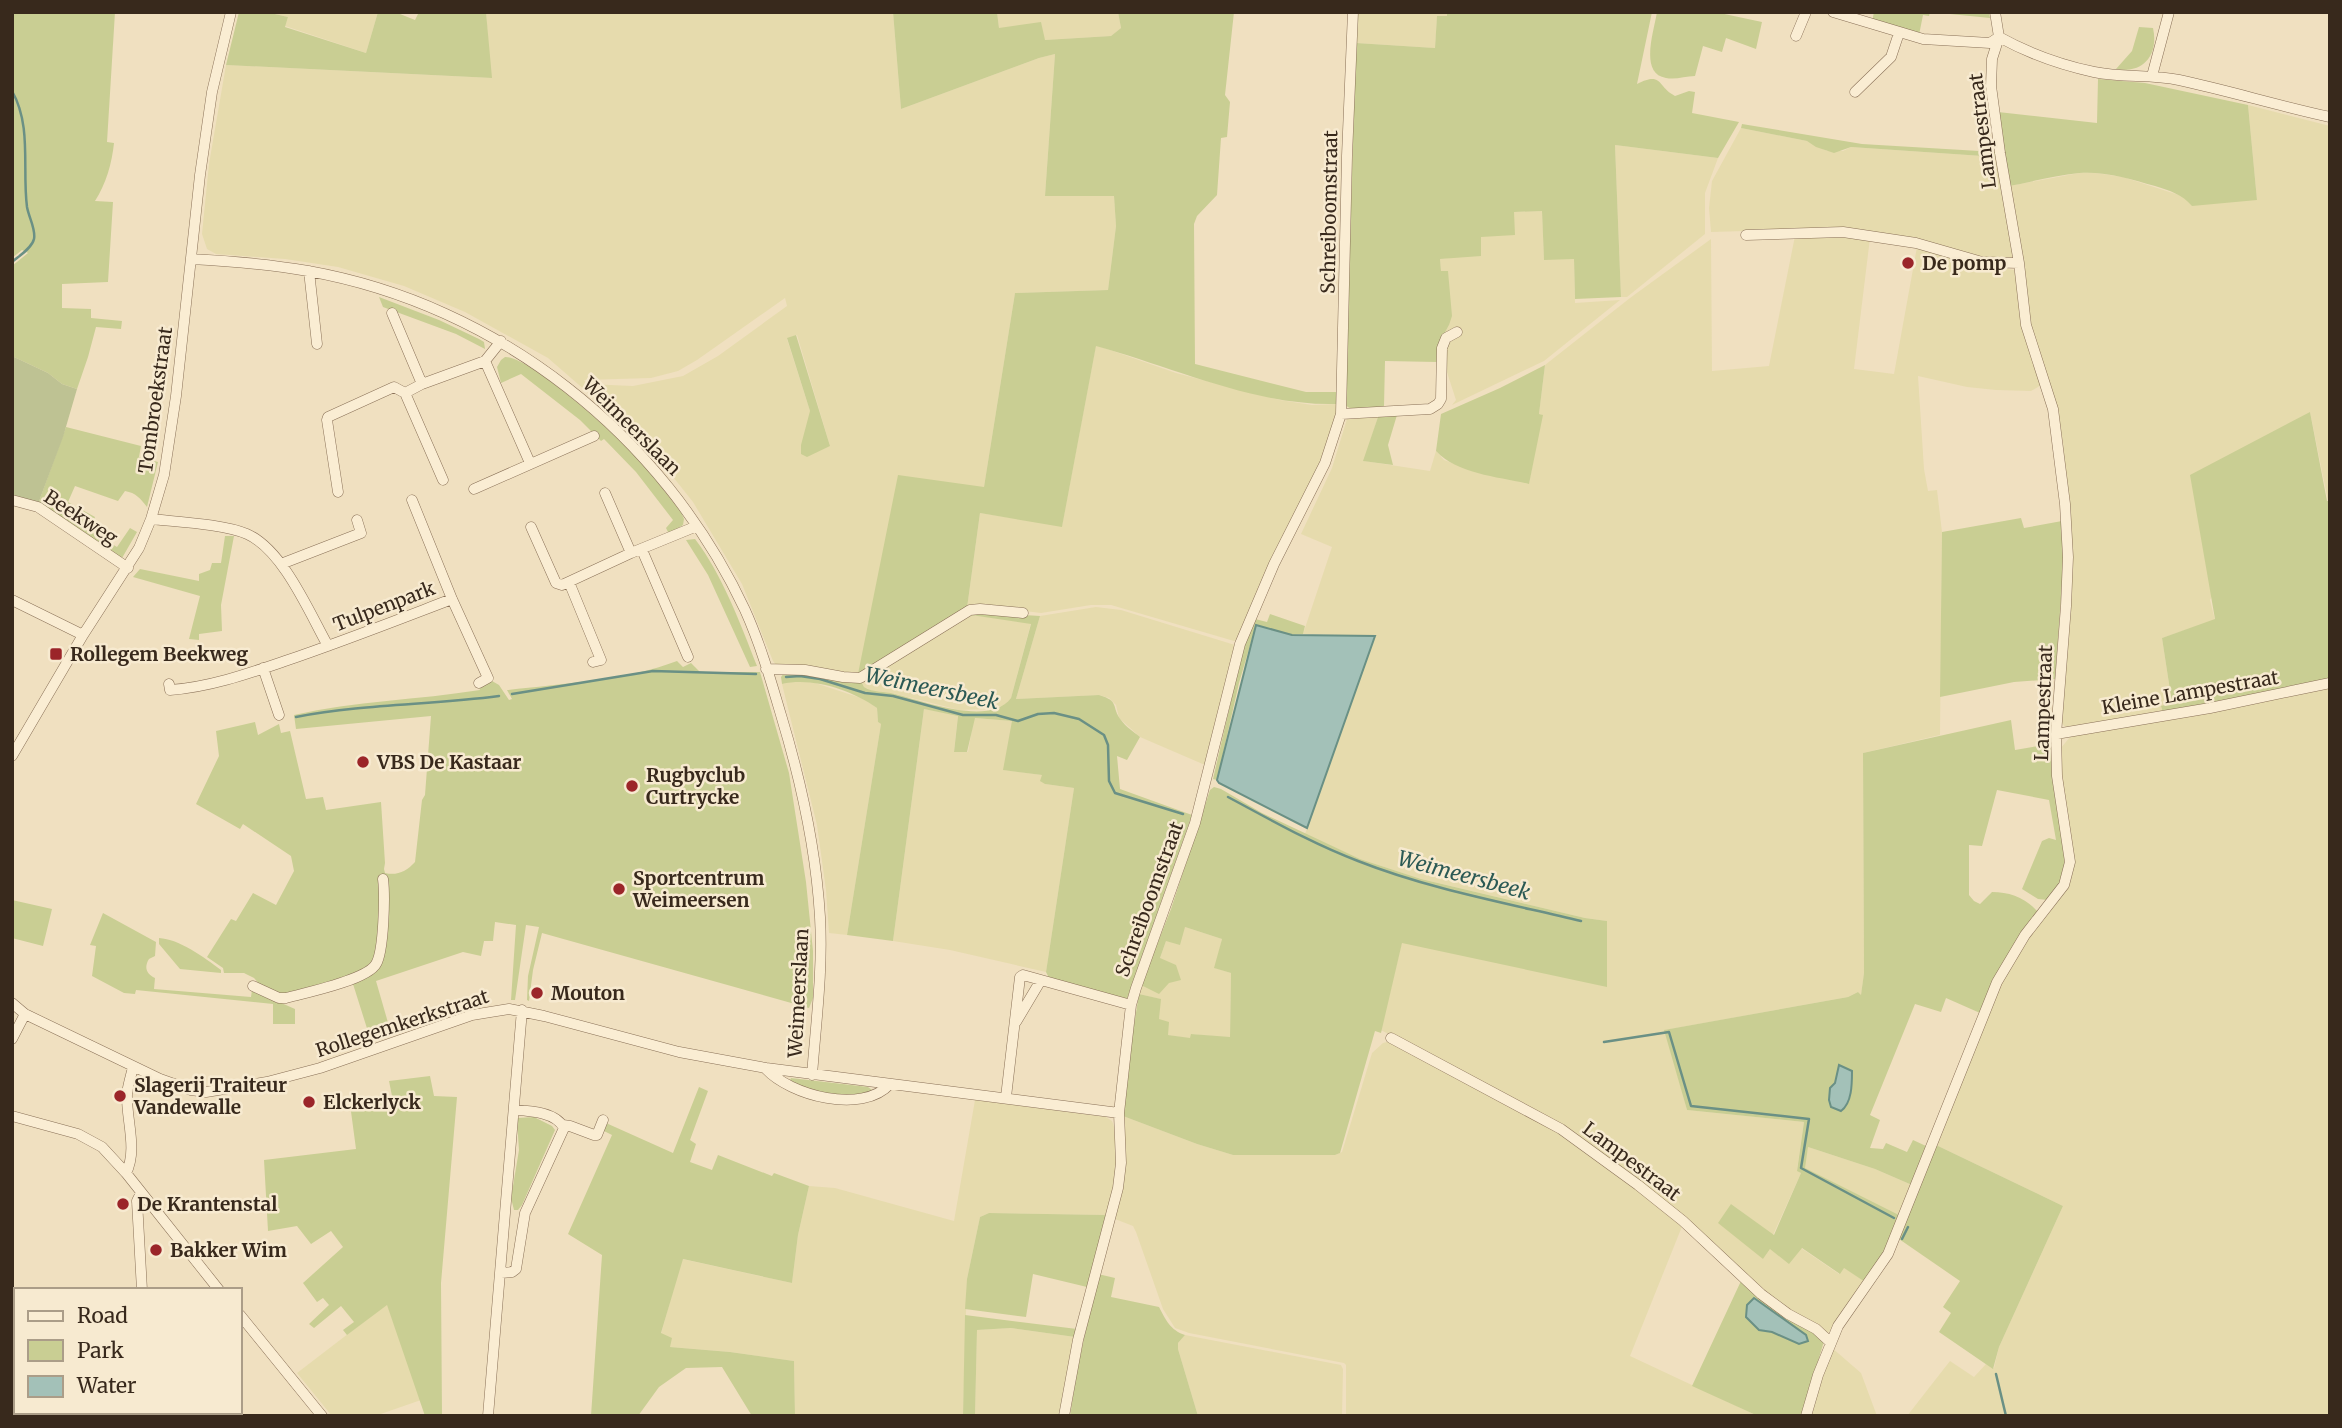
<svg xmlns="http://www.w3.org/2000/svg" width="2342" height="1428" viewBox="0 0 2342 1428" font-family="Merriweather,serif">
<rect width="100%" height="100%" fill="#f0e0c0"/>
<path fill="#e6dbad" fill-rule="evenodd" d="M266 12H378L366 53 285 26 288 17Z
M486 12H893L901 109 1039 58 1055 54 1045 196H1114L1116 226 1108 290 1015 293 984 487 858 674 777 666 773 661 742 584 693 502 658 458 617 418 548 358 465 312 404 286 338 267 285 259 216 254 207 249 202 234 209 164 226 65 491 78ZM785 298 787 306 718 356 683 376 633 386 587 384 584 380 651 378 678 371 697 360ZM796 335H797L830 446 810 411 787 339Z
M997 12H1118L1121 28 1111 36 1045 40 999 28Z
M1358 12H1447V17H1437L1435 48 1356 43Z
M2248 105 2330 126V501H2328L2310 412 2210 600 2215 620 2162 638 2172 703 2163 712 2072 728 2064 726 2061 721 2068 495 2063 442 2056 403 2042 364 2027 310 2009 186 2079 173H2096L2123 177 2185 197 2257 200Z
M1741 128 1807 141 1827 151H1843L1851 147 1997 157 2014 253 2011 259 1997 261 1842 228 1711 232 1709 208 1712 181Z
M1615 145 1718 158 1705 193V234L1627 297H1621Z
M1542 211 1544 259H1574L1575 303 1620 300 1544 361 1452 405 1456 400 1443 360 1437 362V347L1449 325 1448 271 1441 272 1440 259 1449 258 1513 212Z
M1824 234 1870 238 1854 369 1894 374 1917 247 1983 265 2014 270 2043 384 2031 391 1996 390 1967 387 1918 376 1924 469 1928 491 1937 490 1942 532 1940 735 1863 753 1864 973 1861 996 1858 992 1848 997 1665 1030 1687 1110 1804 1122 1797 1170 1801 1173 1773 1235 1731 1204 1763 1259 1770 1249 1801 1248 1839 1274 1843 1267 1865 1282 1829 1332 1826 1334 1783 1309 1705 1240 1564 1129 1381 1030 1402 942 1606 986 1607 921 1585 918 1421 879 1360 859 1305 834 1375 636 1303 634 1332 547 1301 534 1332 468 1347 419 1378 417 1364 461 1430 471 1436 451 1444 460 1474 471 1529 483 1542 415 1539 414 1545 365 1630 298 1711 239 1712 371 1769 366 1795 236Z
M1096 345 1176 373 1280 400 1312 405 1336 404V418L1322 462 1281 540 1237 639 1234 641 1111 605H1091L1041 613 989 607 967 608 980 513 1062 526Z
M1096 607 1121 610 1235 645 1236 648 1205 765 1140 737 1119 718 1116 705 1109 698 1099 695 1016 699 1040 616Z
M972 612V615L1031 623 1011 698 1006 705 989 709 959 710 892 693 875 692 864 687 861 681Z
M794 681 812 682 864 699 877 708 878 722 881 724 847 935 829 933 826 890 817 825 782 684Z
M2330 687V1416H1907L1950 1361 1974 1377 1986 1364 1994 1368 1999 1347 2063 1206 1936 1145 1999 988 2012 963 2069 882 2060 749 2071 736Z
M924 709 958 715 954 751 968 752 974 718 1013 721 1004 770 1042 775 1045 784 1074 788 1046 972 950 950 893 941Z
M1185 927 1222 939 1215 968 1231 973 1230 1038 1192 1034 1191 1039 1168 1035 1159 1019 1160 999 1139 994 1141 985 1160 958 1166 941Z
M1391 1041 1562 1133 1683 1224 1630 1356 1758 1416H1346V1365L1344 1363 1189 1333 1175 1328 1163 1309 1136 1232 1133 1226 1115 1219 1125 1174 1123 1116 1197 1144 1233 1155H1335L1342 1152 1372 1053 1383 1043Z
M975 1100 1106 1117 1112 1121 1114 1126 1117 1161 1115 1183 1107 1215 989 1213 980 1217 967 1279 963 1416H795L794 1361 730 1352 670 1347 661 1334 682 1259 792 1283 798 1235 809 1186 835 1188 954 1221Z
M1808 1147 1875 1169 1912 1185 1901 1216 1804 1168Z
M387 1304 421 1400 375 1416H332L297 1373Z
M1011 1328 1075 1337 1061 1416H975L977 1330Z
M1185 1335 1341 1365 1343 1369 1342 1416H1198L1178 1349V1343Z
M1831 1347 1861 1373 1877 1416H1808Z"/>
<path fill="#c9ce93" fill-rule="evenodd" d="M12 12H115L107 142 114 143C112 163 106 184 95 201L113 202 108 282 62 284V308L91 309V318L122 321 121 329 96 327 88 357 77 389 62 384 48 373 12 356V266L28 253 22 250 12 258Z
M239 12H266L288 17 285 27 366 53 378 12H395L415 20 419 12H486L492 78 226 65Z
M893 12H997L999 28 1041 22 1045 40 1111 36 1121 28 1118 12H1234L1225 95 1230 102 1227 137 1221 138 1217 195 1197 216 1194 224 1195 364 1306 392H1337L1336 404C1255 406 1173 367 1096 346L1062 527 980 513 967 608 858 674 898 475 984 487 1015 293 1108 290 1116 226 1114 196H1045L1055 54 1039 58 901 109Z
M1447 12H1652L1637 84C1663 71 1657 87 1675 96L1689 91 1695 92 1692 113 1739 122 1718 158 1615 145 1621 297 1575 299 1574 259 1544 260 1542 211 1514 212 1515 235 1481 237V256L1440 259 1441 271H1448L1452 316 1449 325 1437 347V362L1385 361 1384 406 1382 408 1351 409 1345 405 1356 43 1435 48 1437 16H1447Z
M1657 12H1715L1762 22 1756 49 1726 38 1722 52 1703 46 1695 76C1685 76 1676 80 1666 78 1639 74 1654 31 1657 12Z
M1874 12H1989L1990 18 1930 12 1929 16 1923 15 1919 35 1872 22Z
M2139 27 2153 28C2159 55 2143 74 2116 69L2132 51Z
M2098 79 2145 83 2248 105 2257 200 2192 206C2182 194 2170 191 2155 186 2130 179 2105 171 2079 173 2056 175 2032 182 2009 186L1998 112 2097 123Z
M1742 124 1862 144 1996 152 1997 157 1851 147 1834 153 1816 147 1807 141 1741 128Z
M379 297 439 320 479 339 484 342 485 349 456 334 383 307Z
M796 335 830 446 807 457 801 454V445L810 411 787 338Z
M505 357C529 356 610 430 629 449 648 468 664 491 681 512L684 519 683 525 669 534 666 528 673 520 636 472 604 439 601 441 580 420 521 374 501 383 497 367 501 360Z
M1545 365 1539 414 1543 415 1529 484C1500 477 1457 474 1436 451L1441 414 1500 388Z
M2310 412 2327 501H2330V680L2291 689 2163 712 2161 706 2172 703 2162 638 2215 619 2190 475Z
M1397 415 1388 445 1393 465 1363 461 1378 417Z
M66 427 141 446 139 457 158 462 147 507C140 498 136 493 125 491L118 501 75 486 68 502 95 517 90 531 117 547 130 528 137 532 118 565 38 504Z
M2021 518 2024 528 2062 521 2065 544 2055 679 2014 682 1940 697 1942 532Z
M225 536H234L221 605 222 631 199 634V640L189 639 200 596 133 577 140 569 199 581V574L210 570 212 563H221Z
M695 539C722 574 741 625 757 666L750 667 708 575 686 540Z
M972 612 1040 616 1016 699 1099 695C1120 701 1111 707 1121 720 1126 727 1134 732 1140 737L1127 760 1117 756 1120 789 1192 815 1127 999 1049 978 1046 972 1074 788 1045 784 1040 781 1042 775 1003 770 1012 721 975 718 967 752H954L958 716 924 709 893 941 847 935 881 724 878 722 877 708C851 690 813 677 782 684L781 677 784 673 812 674 861 681 864 687C874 693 884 691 895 694 923 701 990 727 1011 698L1031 624 971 615Z
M1270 614 1305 626 1303 634 1292 635 1256 625 1239 683 1217 780 1213 779 1244 645 1255 619 1267 622Z
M677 661 683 667 691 663 700 672H760L789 773 806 882 813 951V998L809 1008 542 933 533 970 529 1001 527 1000 528 976 539 927 526 925 515 1000H511L516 925 495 922 493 941H484L481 956 463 952 376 981 391 1033 371 1041 353 984 296 1001 262 987 254 978 244 973H224L223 968 207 957 231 919 236 921 253 893 276 905 294 871 291 856 243 824 240 829 196 804 219 756 216 731 255 722 258 735 279 724 281 733 290 731 306 799 323 797 326 810 381 802 385 863 384 869 385 873C397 876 407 871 415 862L422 800 425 795 431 716 296 729 294 715C355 701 418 700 480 690L479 687 492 681 499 685 509 700 512 699 507 690C560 684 628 680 677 661Z
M2011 720 2015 750 2050 744 2063 837 2065 871 2062 879 2048 900 2038 899 2022 889 2042 841 2049 838 2056 840 2049 800 1997 790 1982 846 1969 845V895L1974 901 1980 904 1992 892C2010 892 2026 898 2038 912L1980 1013 1946 998 1941 1012 1915 1004 1870 1115 1880 1120 1870 1148 1883 1149 1886 1143 1907 1152 1913 1140 1926 1146 1912 1185 1875 1169 1808 1147 1805 1168 1901 1216 1887 1249 1865 1282 1844 1268 1840 1274 1802 1248 1789 1264 1770 1249 1763 1259 1718 1223 1731 1204 1774 1235 1801 1173 1797 1171 1804 1122 1687 1110 1664 1030 1848 997 1858 992 1861 995 1864 973 1863 753Z
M1214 787 1221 789 1262 813 1360 859 1421 879 1585 918 1607 921V987L1402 943 1381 1033 1375 1031 1340 1153 1335 1155H1233L1197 1144 1123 1116 1127 1069 1139 994 1161 999 1159 1019 1169 1022 1168 1035 1190 1038 1191 1034 1230 1037 1231 973 1214 968 1222 939 1185 927 1180 945 1166 941 1160 958 1176 965 1181 980 1169 983 1159 994 1141 985 1171 909 1210 790Z
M12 900 52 909 43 946 12 938Z
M103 913 156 942 155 956 149 959C144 967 146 974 155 978L154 989 251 997 252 990 295 1009V1024H273V1004L136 990 135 994 124 993 92 976 96 946 90 945Z
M159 938C179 939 204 957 221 970V973L180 969 159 944Z
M430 1076 434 1096 457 1097 441 1283 442 1416H425L387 1305 347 1335 343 1330 354 1322 341 1306 314 1328 309 1324 329 1305 323 1298 317 1302 303 1283 343 1247 331 1231 311 1244 297 1226 268 1231 264 1160 356 1149 350 1104 392 1096 389 1081Z
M791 1078 868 1087 872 1090 871 1093C837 1096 821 1099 790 1080Z
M699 1087 708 1091 690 1140 696 1144 690 1162 712 1170 718 1155 772 1176 774 1173 809 1186 798 1235 792 1283 683 1259 661 1333 672 1338 670 1347 730 1352 794 1361 795 1416H752L722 1367 686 1368 659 1387 638 1416H591L602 1255 568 1234 612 1135 604 1131 606 1123 673 1153Z
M534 1117 552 1126 555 1130 522 1205 518 1210H514L511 1198 519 1150 517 1121 518 1118Z
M1936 1145 2063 1206 1999 1347 1993 1369 1939 1332 1951 1313 1943 1307 1960 1281 1899 1239Z
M989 1213 1107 1215 1087 1287 1033 1274 1026 1317 965 1309 967 1279 980 1217Z
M1098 1274 1115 1278 1111 1297 1159 1307C1166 1320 1170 1330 1185 1335L1178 1343V1349L1198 1416H1070L1077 1371Z
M1741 1281 1824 1341 1802 1416H1758L1692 1386ZM1754 1298 1806 1335 1799 1344 1772 1332 1759 1330Z
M965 1315 1077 1329 1075 1337 1011 1328 977 1330 975 1416H963Z"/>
<path fill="#bec293" d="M12 356 48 373 62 384 77 389 63 437 38 504 12 496Z"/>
<path fill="#a3c1b8" stroke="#6a9085" stroke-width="2" d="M1256 625 1292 635 1375 636 1307 828 1219 783 1217 780Z
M1839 1065 1852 1071C1852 1084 1852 1103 1841 1111L1831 1107 1829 1100 1830 1088 1835 1083Z
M1754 1298 1806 1335 1808 1341 1799 1344 1772 1332 1759 1330 1746 1317 1747 1305Z"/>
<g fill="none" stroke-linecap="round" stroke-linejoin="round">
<path stroke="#6a9085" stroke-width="2.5" d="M12 91C32 126 22 169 27 207 29 218 36 229 34 239 32 248 19 256 12 262
M786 677 800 676 820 679 865 693 893 696 963 715H996L1018 721 1038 714 1054 713 1079 719 1104 735 1108 745 1109 781 1115 793 1183 814
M512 694 653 671 756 674
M296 717C364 704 431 705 499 696
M1228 797C1271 820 1313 844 1358 861 1429 889 1506 903 1581 921
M1604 1042 1669 1032 1691 1106 1809 1119 1801 1168 1894 1218
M1902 1239 1908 1227
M1996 1374 2006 1416"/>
<g stroke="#897057" stroke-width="11">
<path id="minor" d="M1833 12 1923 39 1990 43 1999 37
M1995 12 1999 37C2028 53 2061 65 2094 72 2122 78 2151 74 2179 80 2230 91 2279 106 2330 117
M1796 36 1806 12
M2152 76 2169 12
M1855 92 1891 57 1899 33
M1746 235 1843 232 1916 243 1982 262 2019 263
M191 259C230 261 269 264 308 271 499 305 663 435 745 610 760 643 771 681 781 715 801 781 816 849 820 917 823 970 816 1022 812 1075
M309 271 317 344
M392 313 422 384
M485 361 530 463
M1341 414 1430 409 1438 404 1441 399 1442 348 1446 338 1457 332
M443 480 405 393 422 384 485 361 501 341
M474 489 594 436
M338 492 327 420 328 417 394 387 405 393
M605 493 631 553
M12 500 38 507 128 568
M412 500 452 599 488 678 479 683
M151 519C178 522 224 524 247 534 283 550 309 612 328 646
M531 527 556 583 562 585 631 553 697 526
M642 550 688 657
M281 564 361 533 357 520
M569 582 601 660 593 662
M12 600 83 635
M263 668 279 715
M766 669 805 670 843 677 860 678 970 610 980 609 1023 613
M169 684 170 690C210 687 247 674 285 661 341 642 397 620 452 599
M2056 734 2210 708 2330 683
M12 756 83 635 139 548 151 519 164 475 176 396 200 175 212 92 231 12
M253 986 279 998H286C305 993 367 980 376 964 384 951 385 895 383 879
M12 1003 25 1014 160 1079 191 1090 206 1092 267 1082 320 1068 472 1015 509 1009 544 1016 679 1052 766 1068 1119 1113
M1016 1022 1041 980
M1391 1038 1561 1129 1638 1185 1683 1221 1761 1294 1788 1314 1816 1329 1830 1342
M12 1039 25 1014
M766 1069C790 1095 862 1115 890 1084
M1006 1097 1020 977 1023 975 1131 1005
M12 1116 78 1134 102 1147 126 1173 219 1290
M563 1125 570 1126 594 1135H597L603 1120
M126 1173C138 1150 126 1119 127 1094 128 1085 131 1076 133 1067
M141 1193 137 1201 142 1290
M501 1273 512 1272 516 1269 525 1213 564 1128C556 1112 530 1111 514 1110
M240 1315 322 1416
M12 1350H16
M106 1412V1416
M153 1412 154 1416
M488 1416 522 1010
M1064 1416 1078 1340 1118 1188 1121 1163 1119 1113 1131 1005 1136 988 1195 823 1240 644 1274 564 1325 463 1341 414 1347 156 1353 12
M1806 1416 1818 1375 1838 1326 1888 1254 1997 982 2025 935 2064 885 2070 862 2057 776 2056 734 2066 606 2068 557 2065 504 2053 409 2026 325 2019 263 2000 153 1991 86 1992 59 1999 37"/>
</g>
<use href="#minor" stroke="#faedd3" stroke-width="10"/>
</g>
<g fill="#9b2529" stroke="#f7ead0" stroke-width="2.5">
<circle cx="1908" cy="263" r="7"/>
<rect x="49" y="647" width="14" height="14" rx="3.5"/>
<circle cx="363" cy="762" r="7"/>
<circle cx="632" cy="786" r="7"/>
<circle cx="619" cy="889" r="7"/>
<circle cx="537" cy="993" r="7"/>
<circle cx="120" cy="1096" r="7"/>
<circle cx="309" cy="1102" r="7"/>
<circle cx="123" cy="1204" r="7"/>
<circle cx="156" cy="1250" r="7"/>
</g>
<g text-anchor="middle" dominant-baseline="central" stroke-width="5" stroke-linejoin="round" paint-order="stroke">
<g font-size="19" fill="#38291c" stroke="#f7ead0">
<text transform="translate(1982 131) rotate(-97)">Lampestraat</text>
<text transform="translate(1329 212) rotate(-89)">Schreiboomstraat</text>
<text transform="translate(155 400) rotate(-82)">Tombroekstraat</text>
<text transform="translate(632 426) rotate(45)">Weimeerslaan</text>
<text transform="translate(81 517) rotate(33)">Beekweg</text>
<text transform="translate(384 606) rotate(-21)">Tulpenpark</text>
<text transform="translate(2190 692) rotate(-10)">Kleine Lampestraat</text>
<text transform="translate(2043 703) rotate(-88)">Lampestraat</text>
<text transform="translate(1149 899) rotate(-70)">Schreiboomstraat</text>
<text transform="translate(798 993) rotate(-87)">Weimeerslaan</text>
<text transform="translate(402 1023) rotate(-18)">Rollegemkerkstraat</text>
<text transform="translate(1632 1161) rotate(37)">Lampestraat</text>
</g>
<g font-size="19" font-weight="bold" fill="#38291c" stroke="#f7ead0" text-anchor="start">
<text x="1922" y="263">De pomp</text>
<text x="70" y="654">Rollegem Beekweg</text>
<text x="377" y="762">VBS De Kastaar</text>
<text x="646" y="775">Rugbyclub<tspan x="646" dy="22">Curtrycke</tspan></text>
<text x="633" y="878">Sportcentrum<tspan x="633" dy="22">Weimeersen</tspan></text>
<text x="551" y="993">Mouton</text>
<text x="134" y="1085">Slagerij Traiteur<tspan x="134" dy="22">Vandewalle</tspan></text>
<text x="323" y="1102">Elckerlyck</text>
<text x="137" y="1204">De Krantenstal</text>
<text x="170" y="1250">Bakker Wim</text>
</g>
<g font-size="21" font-style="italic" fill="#2b5954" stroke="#f7ead0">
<text transform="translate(932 688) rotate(12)">Weimeersbeek</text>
<text transform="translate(1464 875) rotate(15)">Weimeersbeek</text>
</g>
</g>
<rect width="2342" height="1428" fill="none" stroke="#38291c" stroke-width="28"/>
<rect x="14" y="1288" width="228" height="126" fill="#f7ead0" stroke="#ab9d88" stroke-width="2"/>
<rect x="28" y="1311" width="35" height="10" fill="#faedd3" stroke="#ab9d88" stroke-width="2"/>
<text x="77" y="1323" font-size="21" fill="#38291c">Road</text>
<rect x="28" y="1340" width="35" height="21" fill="#c9ce93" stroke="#ab9d88" stroke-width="2"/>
<text x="77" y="1358" font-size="21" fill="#38291c">Park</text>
<rect x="28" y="1376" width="35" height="21" fill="#a3c1b8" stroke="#ab9d88" stroke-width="2"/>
<text x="77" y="1393" font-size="21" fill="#38291c">Water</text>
</svg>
